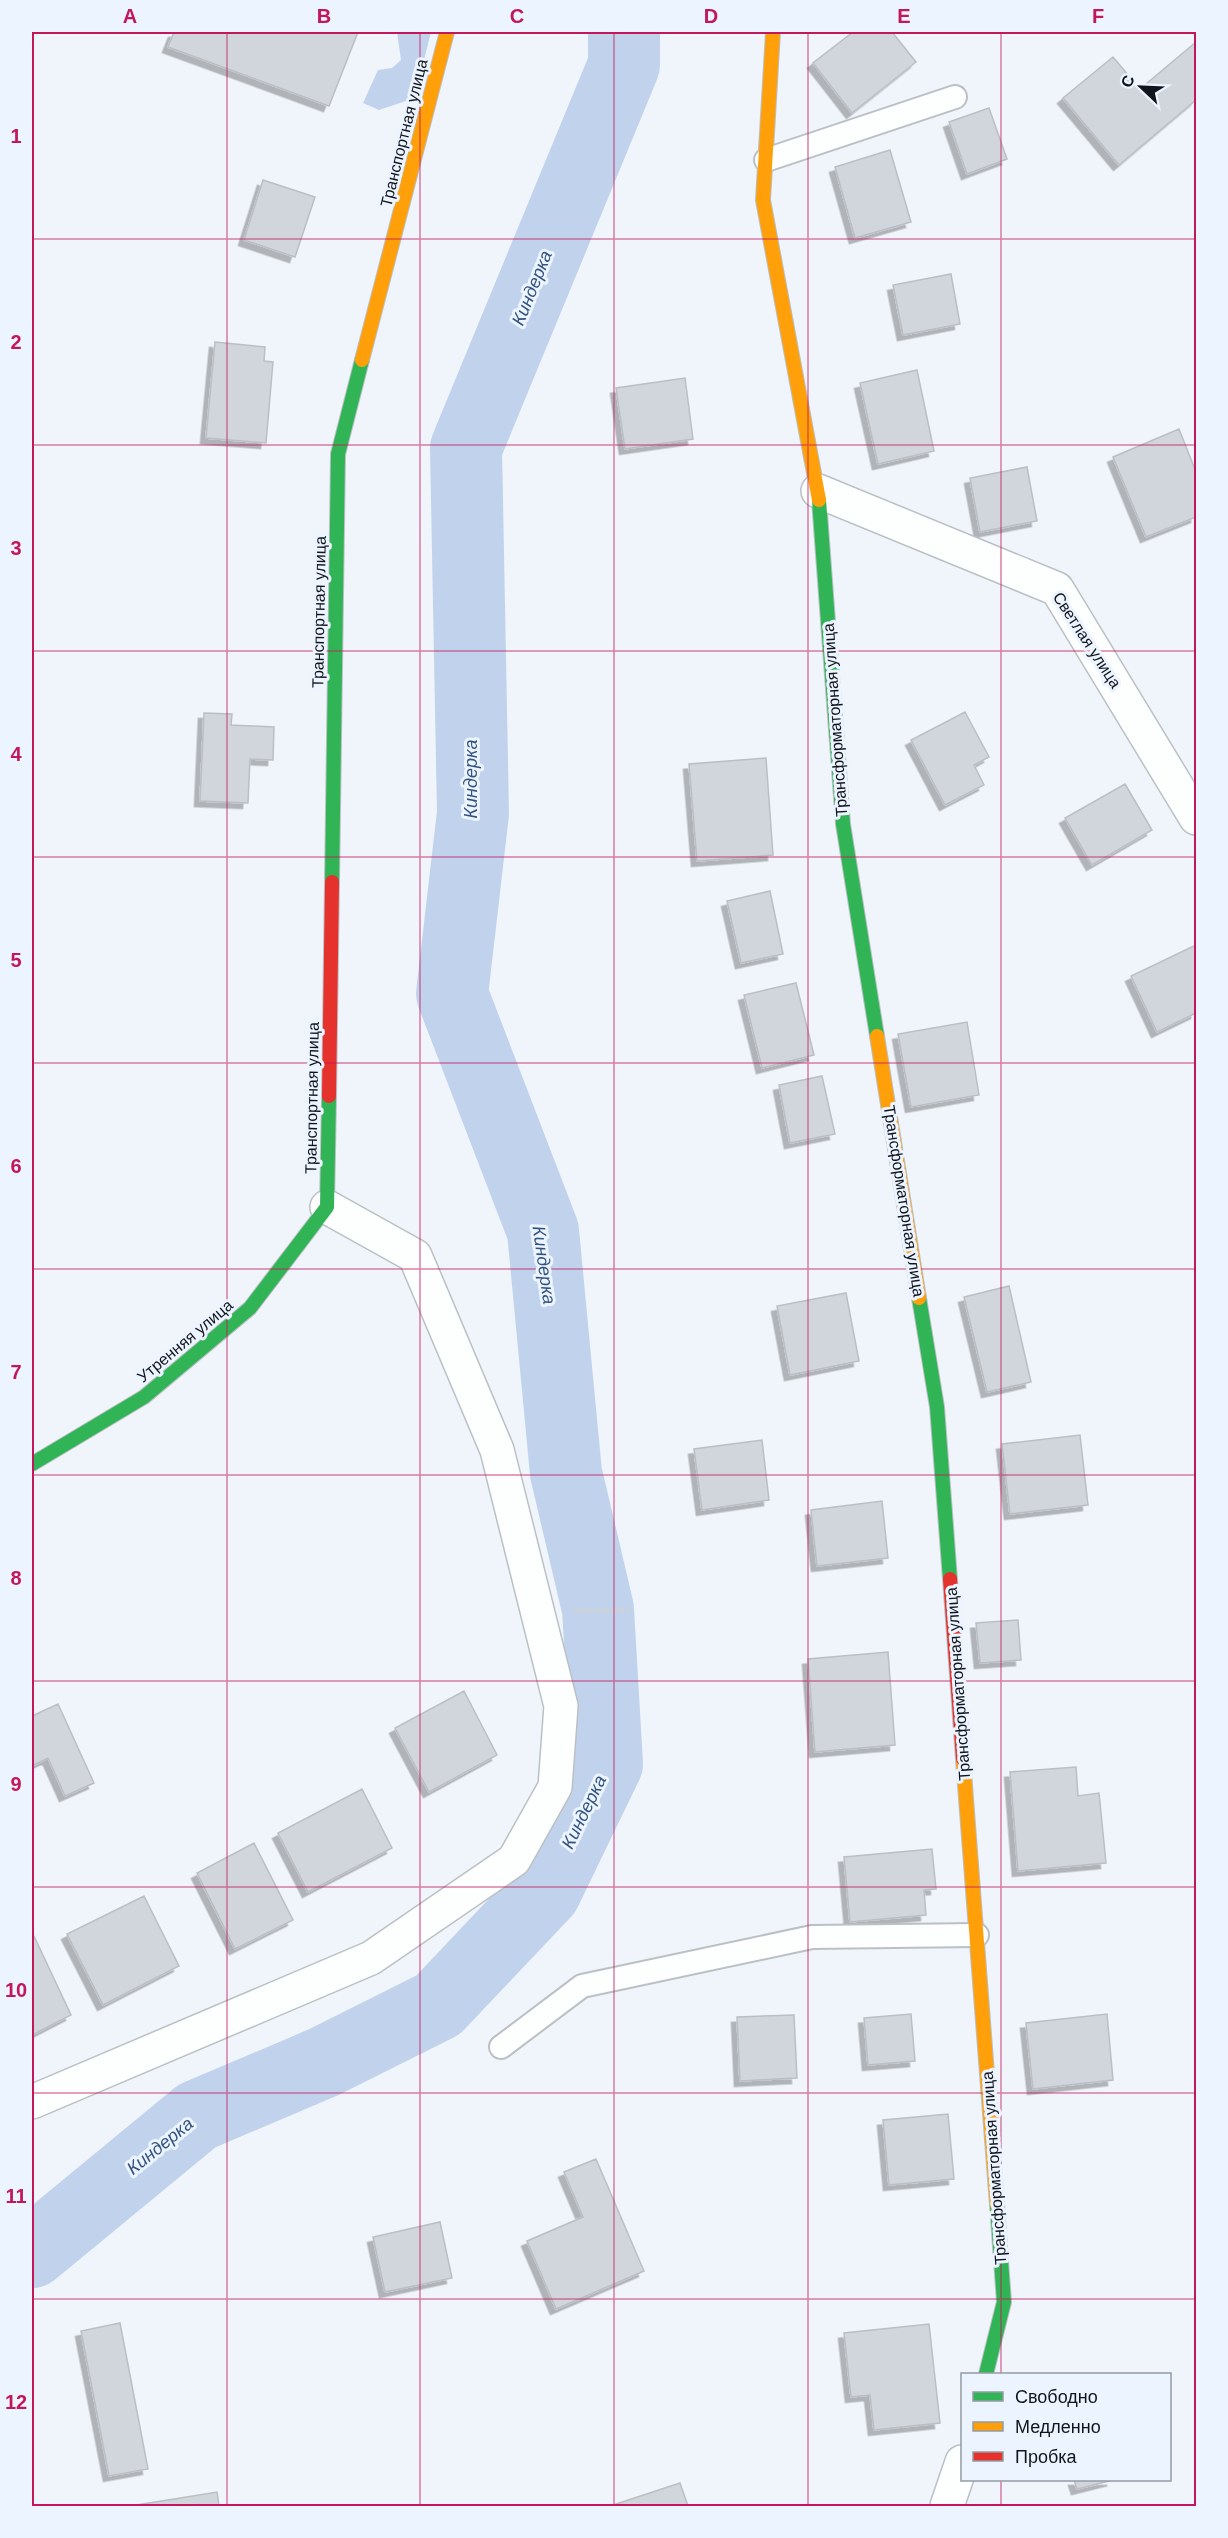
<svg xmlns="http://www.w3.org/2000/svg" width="1228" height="2538" viewBox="0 0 1228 2538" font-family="Helvetica,sans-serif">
<defs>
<filter id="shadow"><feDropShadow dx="-5.5" dy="5.5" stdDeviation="0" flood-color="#0004"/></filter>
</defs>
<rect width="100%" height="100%" fill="#f0f5fb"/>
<path fill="#c1d3ec" d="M397 32H431L421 72 406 101 379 110 363 103 378 70 392 68 401 60Z"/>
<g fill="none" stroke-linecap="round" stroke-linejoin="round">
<path stroke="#c1d3ec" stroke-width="72" d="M32 2252 197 2116 324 2062 438 2005 545 1892 607 1764 598 1609 566 1473 543 1231 452 994 473 813 466 448 624 65V32"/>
</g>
<path fill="#d1d6dc" stroke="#bbbfc5" stroke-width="1.5" filter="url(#shadow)" d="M174 32H358L329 106 168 47Z
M853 32H892L916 62 852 113 813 63Z
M1196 42V100L1119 165 1063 98 1113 57 1140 89Z
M989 108 1007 159 967 174 949 122Z
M890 150 911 222 855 238 835 167Z
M263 180 315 197 295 257 244 240Z
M951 274 960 324 903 335 893 285Z
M215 342 265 347 264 361 273 362 266 443 206 438Z
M917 370 934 451 878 464 860 383Z
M685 378 693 439 625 449 616 388Z
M1179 429 1196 472V517L1146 537 1113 457Z
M1027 467 1037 521 980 532 970 478Z
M965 712 989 757 974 765 984 785 945 805 911 740Z
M204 713 232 714 231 725 274 727 273 760 250 759 248 803 200 801Z
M766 758 773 855 697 861 689 764Z
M1125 784 1152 830 1092 865 1065 818Z
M770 891 783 954 741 963 727 901Z
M1196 945V1013L1157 1032 1131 976Z
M796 983 814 1055 762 1068 744 995Z
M967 1022 979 1095 911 1107 898 1034Z
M822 1076 835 1134 790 1143 779 1085Z
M1009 1286 1031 1382 987 1392 964 1297Z
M846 1293 859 1361 790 1375 777 1306Z
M1080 1435 1088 1505 1010 1514 1002 1444Z
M762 1440 769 1500 702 1510 694 1449Z
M882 1501 888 1558 817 1566 811 1510Z
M1018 1620 1021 1660 980 1663 976 1623Z
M888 1652 895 1745 815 1752 808 1659Z
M464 1691 497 1755 429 1792 395 1728Z
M58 1704 94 1783 65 1796 48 1758 32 1766V1716Z
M1076 1767 1078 1796 1099 1793 1106 1863 1018 1871 1010 1772Z
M362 1789 392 1848 308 1892 278 1833Z
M254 1843 293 1920 235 1949 197 1873Z
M932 1849 936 1889 924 1890 926 1915 850 1922 844 1857Z
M144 1896 179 1966 103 2005 67 1934Z
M34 1936 71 2015 32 2035V1937Z
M911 2014 915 2061 868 2065 864 2018Z
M1107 2014 1113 2080 1033 2089 1026 2023Z
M794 2015 797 2078 740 2081 737 2017Z
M948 2114 954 2179 889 2185 883 2120Z
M596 2159 644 2271 556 2309 527 2241 583 2217 564 2172Z
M440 2222 452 2278 385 2292 373 2237Z
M120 2323 148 2469 109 2476 81 2331Z
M929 2324 940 2423 874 2430 870 2395 851 2397 844 2333Z
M1074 2480H1113L1077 2489Z
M680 2483 688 2506H610Z
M217 2492 219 2506H137V2505Z"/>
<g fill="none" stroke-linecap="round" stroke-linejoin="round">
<g stroke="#bbc0c5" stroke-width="26">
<path id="lane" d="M766 160 955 97
M501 2047 582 1986 812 1937 977 1935"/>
</g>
<g stroke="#bbc0c5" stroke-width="36">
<path id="street" d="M818 491 1057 589 1196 818
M32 2102 371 1958 514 1860 555 1787 561 1706 497 1450 415 1256 327 1207
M947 2506 962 2462"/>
</g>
<g stroke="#bbc0c5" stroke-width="16">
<path id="fast" d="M819 500 843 824 877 1036
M332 882 338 454 362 360
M919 1298 937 1407 950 1579
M32 1464 144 1397 250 1308 327 1207 329 1096
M986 2374 1004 2302 997 2205"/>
</g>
<g stroke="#bbc0c5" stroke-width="16">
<path id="slow" d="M773 32 763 200 819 500
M362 360 447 32
M877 1036 919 1298
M963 1759 997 2205"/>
</g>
<g stroke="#bbc0c5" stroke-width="16">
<path id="jam" d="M329 1096 332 882
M950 1579 963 1759"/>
</g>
<path stroke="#d0d1d3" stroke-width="4" stroke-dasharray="4.5 3" stroke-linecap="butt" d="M574 1611 630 1610"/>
<use href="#lane" stroke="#fdfefe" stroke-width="22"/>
<use href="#street" stroke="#fdfefe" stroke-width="33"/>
<use href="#fast" stroke="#30b455" stroke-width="14"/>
<use href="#slow" stroke="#ff9f0a" stroke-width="14"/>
<use href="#jam" stroke="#e5322d" stroke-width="14"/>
</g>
<path fill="none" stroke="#c2185b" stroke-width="1.5" stroke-opacity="0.55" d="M227 32V2506M420 32V2506M614 32V2506M808 32V2506M1001 32V2374M32 239H1196M32 445H1196M32 651H1196M32 857H1196M32 1063H1196M32 1269H1196M32 1475H1196M32 1681H1196M32 1887H1196M32 2093H1196M32 2299H1196M1001 2480V2506"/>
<g text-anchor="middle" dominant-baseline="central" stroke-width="6" stroke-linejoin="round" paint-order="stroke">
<g font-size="16" fill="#11151b" stroke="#ecf4ff">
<text transform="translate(404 133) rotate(-76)">Транспортная улица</text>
<text transform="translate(319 612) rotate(-89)">Транспортная улица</text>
<text transform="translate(1087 640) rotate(57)">Светлая улица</text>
<text transform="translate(835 720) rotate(-94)">Трансформаторная улица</text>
<text transform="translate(312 1098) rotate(-89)">Транспортная улица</text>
<text transform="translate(904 1201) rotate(81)">Трансформаторная улица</text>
<text transform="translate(185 1341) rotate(-40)">Утренняя улица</text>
<text transform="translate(958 1684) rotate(-94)">Трансформаторная улица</text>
<text transform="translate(994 2168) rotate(-94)">Трансформаторная улица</text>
</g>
<g font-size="18" font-style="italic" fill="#325380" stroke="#ecf4ff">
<text transform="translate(532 288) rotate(-68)">Киндерка</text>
<text transform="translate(471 779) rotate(-90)">Киндерка</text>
<text transform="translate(544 1265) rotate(82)">Киндерка</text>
<text transform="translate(584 1812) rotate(-64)">Киндерка</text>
<text transform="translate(160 2146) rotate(-39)">Киндерка</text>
</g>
</g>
<rect width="1228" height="2538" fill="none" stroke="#ecf4ff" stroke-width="66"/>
<rect x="961" y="2373" width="210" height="108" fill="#ecf4ff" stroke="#949ba4" stroke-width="1.5"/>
<rect x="973" y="2392" width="30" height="9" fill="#30b455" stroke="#949ba4" stroke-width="1.5"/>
<text x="1015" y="2403" font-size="18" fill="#11151b">Свободно</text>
<rect x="973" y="2422" width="30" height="9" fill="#ff9f0a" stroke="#949ba4" stroke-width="1.5"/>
<text x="1015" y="2433" font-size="18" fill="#11151b">Медленно</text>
<rect x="973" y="2452" width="30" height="9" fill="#e5322d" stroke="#949ba4" stroke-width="1.5"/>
<text x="1015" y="2463" font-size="18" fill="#11151b">Пробка</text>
<g transform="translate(1141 87) rotate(293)" stroke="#ecf4ff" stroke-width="4.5" paint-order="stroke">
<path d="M0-4.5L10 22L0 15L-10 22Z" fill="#11151b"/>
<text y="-9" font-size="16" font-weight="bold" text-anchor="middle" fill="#11151b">С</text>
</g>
<rect x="33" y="33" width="1162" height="2472" fill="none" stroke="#c2185b" stroke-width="2"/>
<g font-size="20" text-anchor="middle" font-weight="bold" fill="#c2185b">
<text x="130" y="23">A</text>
<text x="324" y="23">B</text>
<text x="517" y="23">C</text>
<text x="711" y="23">D</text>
<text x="904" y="23">E</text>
<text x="1098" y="23">F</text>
<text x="16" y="143">1</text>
<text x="16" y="349">2</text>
<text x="16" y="555">3</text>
<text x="16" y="761">4</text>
<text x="16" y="967">5</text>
<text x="16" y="1173">6</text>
<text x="16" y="1379">7</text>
<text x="16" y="1585">8</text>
<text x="16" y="1791">9</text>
<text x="16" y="1997">10</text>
<text x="16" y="2203">11</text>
<text x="16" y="2409">12</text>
</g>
</svg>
